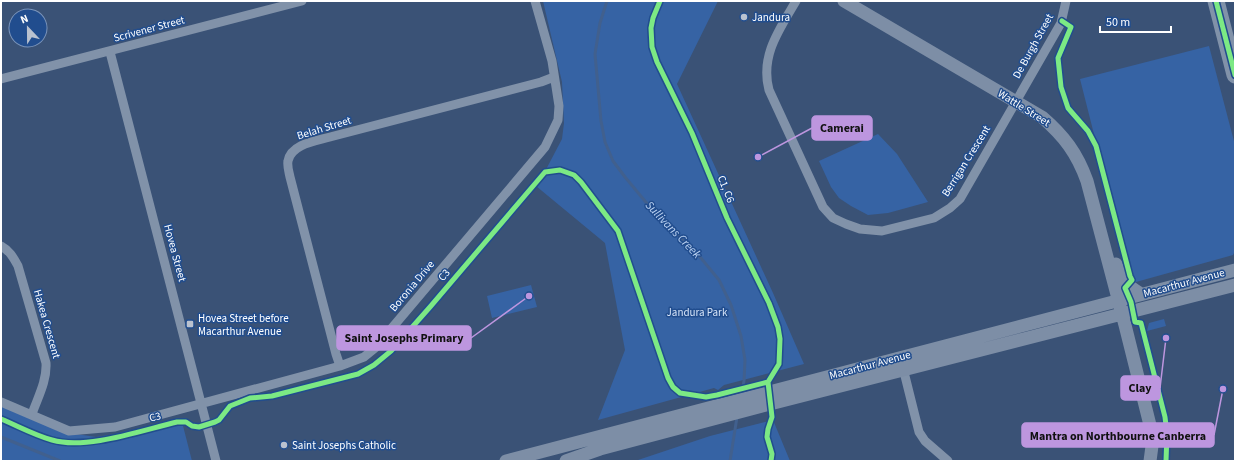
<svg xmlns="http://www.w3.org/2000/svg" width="1236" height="462" viewBox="0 0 1236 462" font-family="'Source Sans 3',sans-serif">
<rect width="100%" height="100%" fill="#3a5276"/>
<path fill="#3663a4" d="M543 1H718L677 84 773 293 804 364 724 385 718 390 714 388 598 420 625 350 605 243 536 186 541 179 562 139 564 123 562 82Z
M1209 46 1235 145V251L1233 255 1136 282 1132 280 1130 276 1080 79Z
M878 134 897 154 928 202 888 213 868 215 851 206 839 198 831 187 819 161Z
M531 285 537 307 492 318 487 296Z
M1164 319 1166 326 1147 331 1149 323Z
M1 404 69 433 96 437 115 434 181 418 192 461H1Z
M773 420 790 461H635L710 436Z"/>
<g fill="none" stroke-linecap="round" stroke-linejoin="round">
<path stroke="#41608e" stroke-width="3" d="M607 1 600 23 595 54 601 121 605 142 613 161 625 177 654 212 696 252 719 280 731 305 741 336 745 360 744 381 741 396
M1 437 60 461
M730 461 737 417"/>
<path stroke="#8192a9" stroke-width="9" d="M796 1C779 30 760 56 769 90L823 207 833 218 846 224 860 229 882 231 934 218 950 208 960 199 1061 23 1066 1
M110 52 216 461
M1 79 302 1
M1 246C10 251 13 257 18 266L46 363C47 381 38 397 32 414
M902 364 919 432 925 441 948 461
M340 366 336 354 290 177C289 172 287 166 288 161 291 144 316 141 330 137L541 82 554 77
M1 402 69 431 115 427 340 366 364 357 375 348 545 147 558 120 559 106 552 61 535 1"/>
<path stroke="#7d8ea6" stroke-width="13" d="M844 1 1042 117C1064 136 1077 153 1087 181L1125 325 1150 425 1152 446 1150 461
M1116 264C1122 282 1125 284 1141 294
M506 461 1235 270
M566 461 600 449 770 404 1235 285"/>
<path stroke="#8192a9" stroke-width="17" d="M1216 1 1235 75"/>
<g stroke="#214d8e" stroke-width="8">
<path id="cycleway" d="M660 1 653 18 651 28 652 47 657 62 692 133 727 218 769 303 778 327 780 339 779 364 768 382
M1216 1 1235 75
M1062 21 1071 27 1058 58 1061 87 1068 108 1088 131 1096 146 1130 276 1132 280 1125 288 1131 302 1135 322 1141 323 1165 417 1167 434 1166 461
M768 382 772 417 768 429 767 437 772 454 771 461
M1 419C18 426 34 435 52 440 87 450 142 430 177 422H186L192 426 199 427 215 422 219 420 230 406 250 398 272 396 358 374 374 365 391 351 430 307 545 172 560 170 574 175 581 182 618 231 668 378 673 387 680 393 706 397 717 395 768 382"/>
</g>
<use href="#cycleway" stroke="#7ce984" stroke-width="5"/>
</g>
<g fill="#bac2cf" stroke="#214d8e" stroke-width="1.5">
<circle cx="744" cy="17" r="4"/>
<rect x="186" y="320" width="8" height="8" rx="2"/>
<circle cx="284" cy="445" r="4"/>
</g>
<g text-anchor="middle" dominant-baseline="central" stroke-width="3" stroke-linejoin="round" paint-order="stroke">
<g font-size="11" fill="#fff" stroke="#214d8e" text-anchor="start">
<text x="752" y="17">Jandura</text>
<text x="198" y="318">Hovea Street before<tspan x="198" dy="13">Macarthur Avenue</tspan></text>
<text x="292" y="445">Saint Josephs Catholic</text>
</g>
<g font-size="11" fill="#fff" stroke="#214d8e">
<text transform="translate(149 29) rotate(-15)">Scrivener Street</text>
<text transform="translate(1033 46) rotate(-61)">De Burgh Street</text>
<text transform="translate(1024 108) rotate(32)">Wattle Street</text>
<text transform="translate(324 128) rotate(-17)">Belah Street</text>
<text transform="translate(966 161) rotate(-58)">Berrigan Crescent</text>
<text transform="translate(726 189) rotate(68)">C1, C6</text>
<text transform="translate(175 253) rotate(75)">Hovea Street</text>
<text transform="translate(444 275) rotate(-50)">C3</text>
<text transform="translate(1184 283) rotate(-15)">Macarthur Avenue</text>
<text transform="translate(412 286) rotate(-50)">Boronia Drive</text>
<text transform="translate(47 324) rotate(74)">Hakea Crescent</text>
<text transform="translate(870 365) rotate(-15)">Macarthur Avenue</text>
<text transform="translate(155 417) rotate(-14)">C3</text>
</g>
<g font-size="11" fill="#d6e4f9" stroke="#214d8e">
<text x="697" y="312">Jandura Park</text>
</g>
<g font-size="12" font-style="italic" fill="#bcd3f3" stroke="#214d8e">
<text transform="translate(673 230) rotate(46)">Sullivans Creek</text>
</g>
</g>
<path fill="none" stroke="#bd96df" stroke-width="1.5" d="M758 157L812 128M529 296L471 338M1166 338L1160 388M1223 389L1214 435"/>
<g fill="#bd96df" stroke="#214d8e" stroke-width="1.5">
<circle cx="758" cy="157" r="4"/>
<circle cx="529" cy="296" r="4"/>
<circle cx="1166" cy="338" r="4"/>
<circle cx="1223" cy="389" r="4"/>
</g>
<g fill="#bd96df" stroke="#bd96df" stroke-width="1.5">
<rect x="812" y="116" width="60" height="24" rx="4"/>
<rect x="337" y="326" width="134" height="24" rx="4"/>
<rect x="1121" y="376" width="39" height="24" rx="4"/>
<rect x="1022" y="423" width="192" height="24" rx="4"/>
</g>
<g font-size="12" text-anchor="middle" font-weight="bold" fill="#111">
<text x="842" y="132">Camerai</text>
<text x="404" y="342">Saint Josephs Primary</text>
<text x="1140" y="392">Clay</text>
<text x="1118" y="440">Mantra on Northbourne Canberra</text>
</g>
<rect width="1236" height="462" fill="none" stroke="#ffffff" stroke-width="4"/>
<g transform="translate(28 28) rotate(338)"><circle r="19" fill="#214d8e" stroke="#7a94bb"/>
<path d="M0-3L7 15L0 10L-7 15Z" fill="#bac2cf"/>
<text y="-6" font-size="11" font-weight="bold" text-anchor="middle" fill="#ffffff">N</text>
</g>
<path d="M1100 26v6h71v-6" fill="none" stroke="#ffffff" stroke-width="2"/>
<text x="1106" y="26" font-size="12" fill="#ffffff" stroke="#214d8e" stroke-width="3" paint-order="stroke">50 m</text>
</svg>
